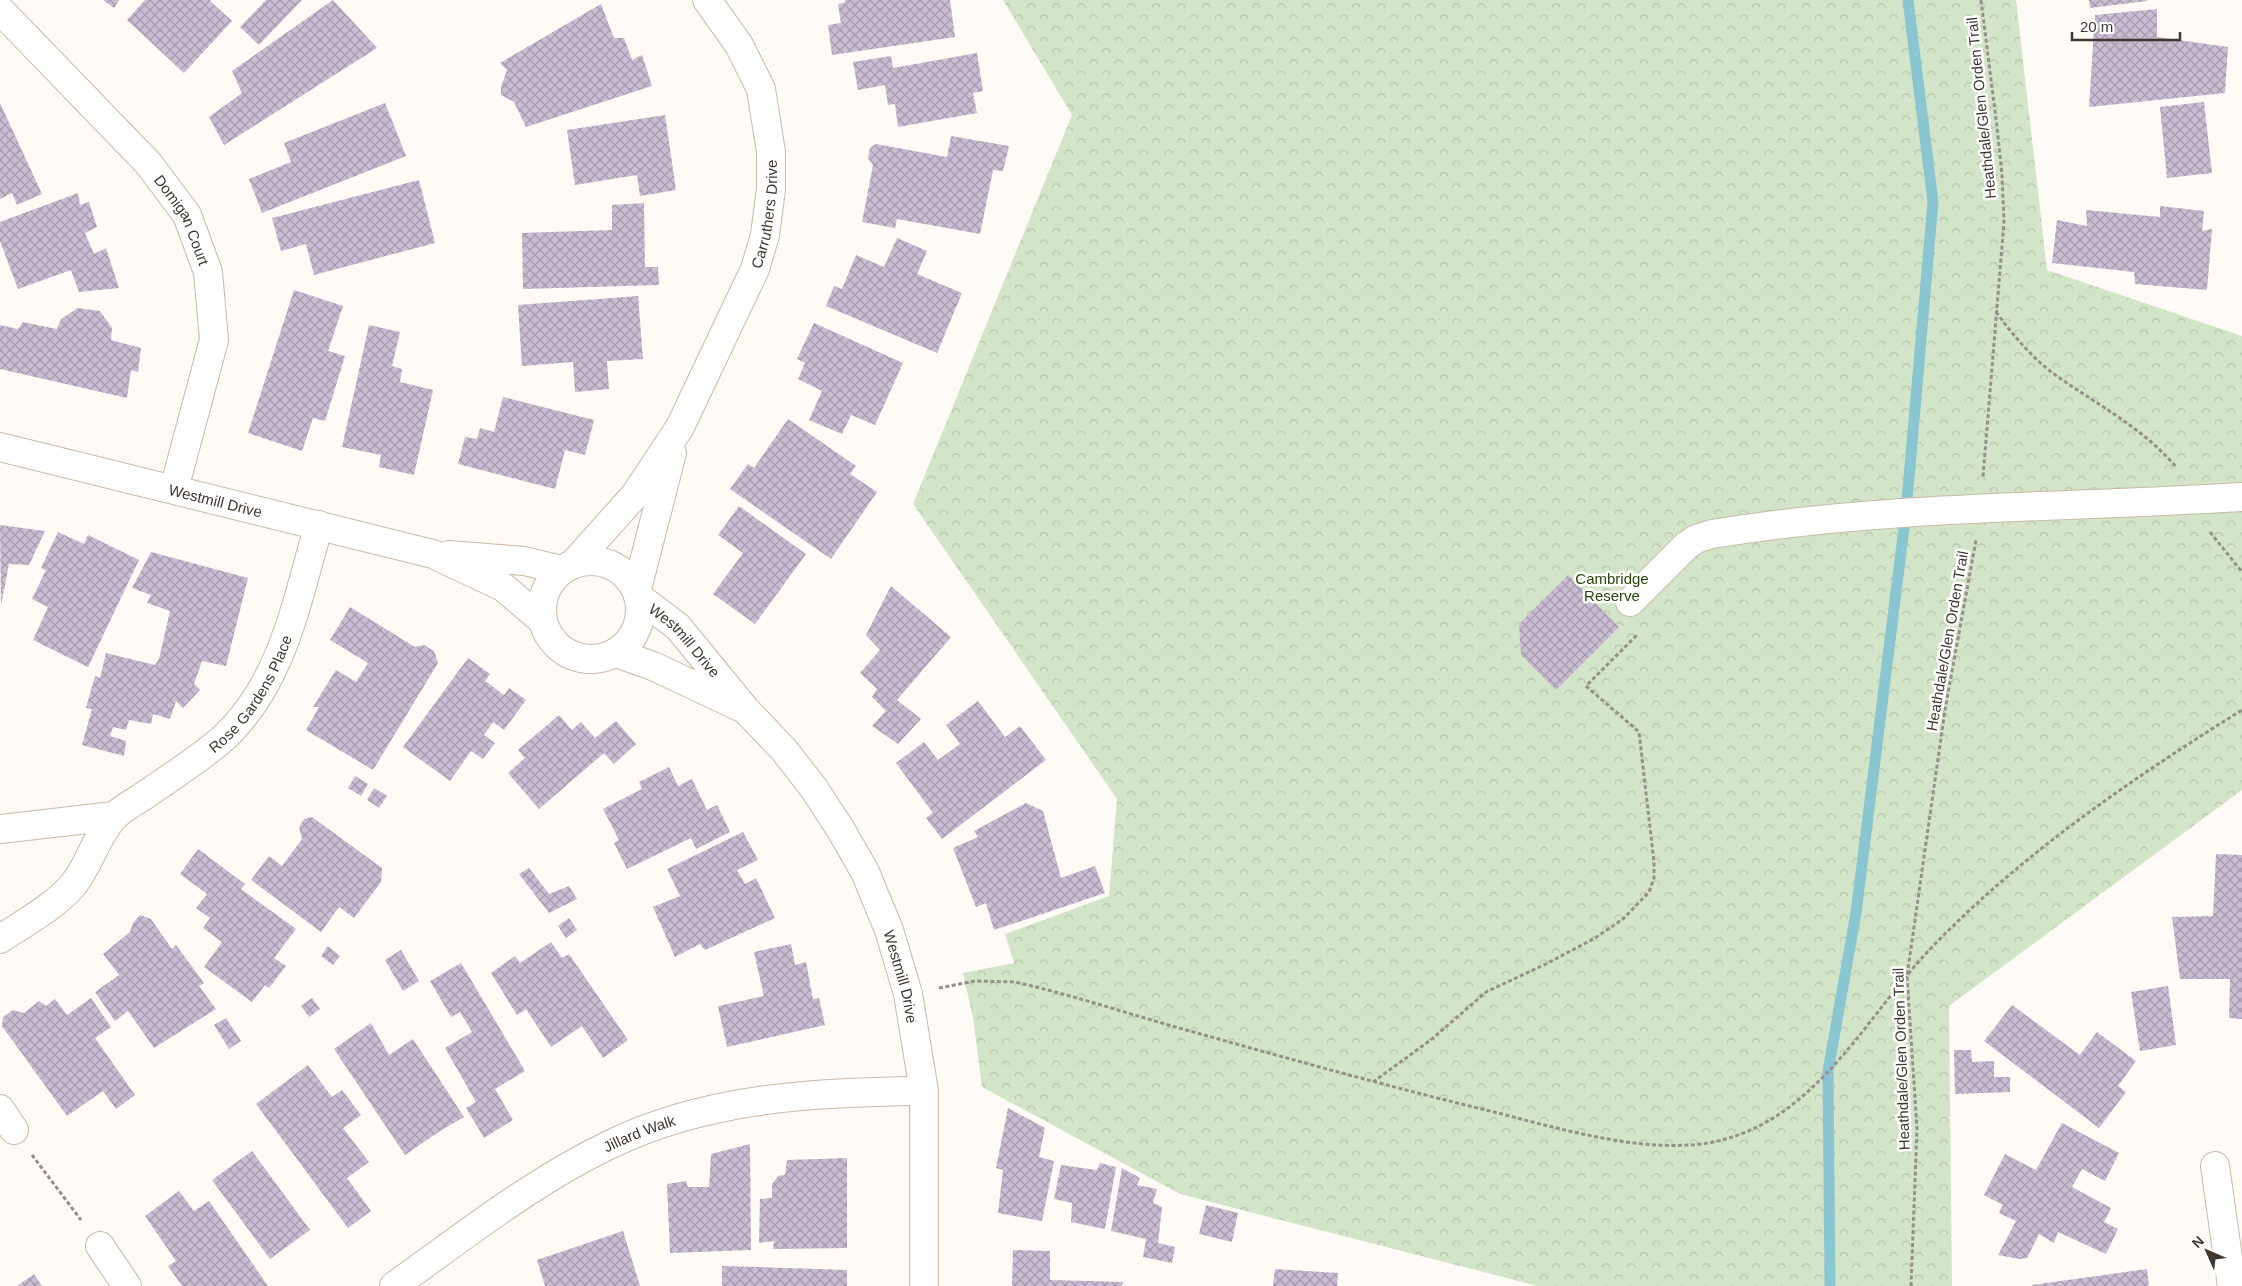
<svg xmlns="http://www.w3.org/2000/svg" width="2242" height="1286" viewBox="0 0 2242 1286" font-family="Arial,sans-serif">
<defs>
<pattern id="forest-crowns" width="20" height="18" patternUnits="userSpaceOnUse" patternTransform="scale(1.25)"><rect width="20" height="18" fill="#d3e5c8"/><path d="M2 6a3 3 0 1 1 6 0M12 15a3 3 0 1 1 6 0" fill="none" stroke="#b6c5ac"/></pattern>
<pattern id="building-cross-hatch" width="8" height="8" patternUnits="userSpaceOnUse" patternTransform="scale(1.25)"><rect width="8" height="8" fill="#cabdd3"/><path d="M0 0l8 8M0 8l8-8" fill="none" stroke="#a59aac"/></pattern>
</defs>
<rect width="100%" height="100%" fill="#fefaf6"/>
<path fill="url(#forest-crowns)" d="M1003 0H2016L2047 270 2242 336V790L1949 1006 1952 1286H1538L1180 1194 982 1087 973 1018 963 973 1014 963 1005 934 1109 896 1117 799 913 504 1072 115Z"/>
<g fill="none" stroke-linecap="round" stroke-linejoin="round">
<path stroke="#8ac5d2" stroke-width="11" d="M1830 1286 1828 1071 1856 913 1906 512 1933 202 1908 0"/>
</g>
<path fill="url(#building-cross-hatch)" d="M103 0H119L114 8Z
M145 0H211L210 1 232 21 184 73 127 20Z
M266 0H302L259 45 240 27Z
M333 0 377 48 224 145 209 117 242 93 232 71Z
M845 0H950L955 37 832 55 828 25 841 23 838 4 845 3Z
M2089 0H2147V1L2090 8Z
M601 4 614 38H624L632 60 642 55 652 86 526 127 514 102 501 95V87L507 70 500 63Z
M2157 9V37L2228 47 2225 93 2089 107 2095 15Z
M977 53 983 91 973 93 977 113 898 127 895 104 888 105 885 85 858 90 853 62 891 56 893 68Z
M2204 102 2212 173 2167 178 2160 107Z
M0 103 42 194 17 205 12 193 0 199Z
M385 103 406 156 262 213 249 179 291 162 284 143Z
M665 115 676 190 640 196 637 175 575 185 567 130Z
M951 136 1009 146 1003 171 993 170 980 234 897 219 895 228 862 222 873 165 868 158 870 148 876 144 947 157Z
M419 180 435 243 314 275 306 244 281 251 272 218Z
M78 193 80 205 89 202 97 227 85 233 94 254 106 248 119 288 79 292 71 270 18 289 0 241V222Z
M644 203 645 267H658L659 285 523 289 522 233 612 230V205Z
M2160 206 2204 211 2202 231 2212 229 2207 290 2135 284 2134 272 2052 263 2057 220 2087 226 2086 210 2160 217Z
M897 238 927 251 917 274 962 293 937 353 826 306 834 286 842 289 856 255 884 267Z
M294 290 343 306 328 351 345 356 325 421 313 418 302 451 248 433Z
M638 296 643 359 607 361 609 389 575 392 573 362 522 366 518 305Z
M78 308 100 311 112 328 111 340 141 348 138 372 131 370 127 398 0 369V325L18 329 23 322 57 329 61 319Z
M814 323 903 363 875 425 851 415 842 434 809 420 822 391 798 379 805 363 797 359Z
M369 325 400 332 392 366 402 369 400 382 433 390 414 475 379 467 381 455 342 447Z
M503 397 594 420 585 455 565 450 555 489 458 464 465 437 477 439 480 428 494 432Z
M788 419 856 466 850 474 877 492 831 559 730 489 748 464 754 468Z
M739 506 806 554 755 624 713 594 743 553 718 535Z
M0 525 45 531 29 565 9 564 1 605Z
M58 532 84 544 88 535 139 560 88 667 33 640 48 607 32 599 46 570 41 568Z
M151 552 248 578 226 666 202 661 194 684 200 690 183 708 176 701 170 719 153 714 151 724 129 720 126 730 113 727 110 736 126 741 124 756 82 745 92 709 86 708 95 676 100 678 106 653 155 665 159 659 170 611 147 603 151 595 132 588Z
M1568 575 1619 627 1556 690 1521 655 1519 624Z
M891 586 951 637 897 700 921 719 898 744 872 726 886 711 872 697 877 689 860 673 880 650 866 635Z
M350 607 415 647 424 645 434 651 438 663 373 770 306 730 319 707H313L336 670 356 682 368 663 330 640Z
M468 658 490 674 485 681 504 695 509 688 526 700 504 730 493 722 484 735 495 743 483 759 471 751 450 781 403 747Z
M978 701 1005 737 1020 726 1046 760 942 839 926 818 933 813 896 763 924 742 938 760 960 744 946 725Z
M559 715 572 730 581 722 595 738 616 721 636 744 614 764 604 753 539 809 508 773 525 758 518 750Z
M669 767 678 786 692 779 707 810 717 805 730 832 696 849 691 838 627 869 614 843 619 840 603 809 642 789 639 782Z
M355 776 368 784 361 796 348 788Z
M374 788 387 796 379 808 367 800Z
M1026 803 1043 811 1061 878 1095 866 1105 893 994 930 986 903 976 907 953 848 978 837 974 831Z
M312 817 382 868 381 882 354 918 339 907 321 932 251 880 269 856 282 866 302 839 299 827 304 819Z
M743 832 758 860 737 870 745 884 756 878 775 918 705 950 700 944 675 957 653 907 680 896 667 869Z
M198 849 245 884 241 889 296 929 274 958 286 966 269 988 265 985 252 1002 204 967 222 942 203 928 210 918 196 908 207 894 180 874Z
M2216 854 2242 855V1019L2229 1018 2230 979H2180L2172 917 2213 916Z
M529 868 549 894 569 886 577 899 549 913 519 874Z
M140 915 151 919 172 949 176 945 204 983 199 986 216 1009 154 1048 128 1011 115 1021 95 992 119 975 103 954 130 932 133 923Z
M569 918 577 930 566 938 558 926Z
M551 942 562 958 569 954 628 1040 603 1058 582 1026 551 1047 526 1009 517 1015 491 973 515 956 520 963Z
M791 944 795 965 806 962 813 999 819 998 825 1025 727 1047 718 1006 764 996 754 952Z
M328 946 340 956 333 965 321 956Z
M401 950 419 981 403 991 385 960Z
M461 963 525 1071 495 1089 513 1120 484 1138 466 1108 476 1102 445 1048 472 1032 460 1012 451 1017 430 981Z
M2168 986 2176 1045 2140 1051 2131 992Z
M91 998 111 1027 95 1038 135 1095 116 1109 103 1091 67 1116 2 1026 3 1017 13 1010 24 1013 39 1001 46 1006 55 999 67 1015Z
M312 998 320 1009 309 1017 301 1006Z
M2012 1005 2080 1055 2097 1032 2136 1061 2118 1086 2126 1092 2099 1128 1984 1041Z
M226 1018 241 1041 229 1049 214 1025Z
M371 1023 389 1055 413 1039 464 1117 440 1131 405 1155 334 1049Z
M1954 1050H1971L1972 1062 1994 1061V1077H2010V1092L1955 1094Z
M308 1065 332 1097 342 1090 361 1115 343 1128 369 1162 347 1178 371 1211 348 1228 256 1104Z
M1008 1108 1045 1128 1039 1157 1054 1161 1042 1221 998 1213 1003 1170 996 1168Z
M2062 1123 2119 1153 2105 1181 2082 1169 2072 1187 2111 1208 2104 1222 2118 1229 2106 1254 2058 1232 2054 1243 2039 1234 2027 1258 2020 1259 1998 1255 2016 1221 1999 1213 2003 1205 1984 1195 2005 1154 2036 1170Z
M750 1144 751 1250 670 1253 667 1184 686 1181 688 1187H709L711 1154Z
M252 1151 310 1230 270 1259 212 1180Z
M847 1158V1248L773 1249 774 1241 759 1243 760 1199 772 1198V1184L778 1176 785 1175 787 1160Z
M1100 1163 1116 1167 1105 1229 1071 1222 1072 1203 1054 1199 1061 1165 1097 1170Z
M1122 1168 1140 1178 1137 1185 1157 1189 1153 1203 1162 1207 1158 1243 1175 1247 1172 1263 1143 1257 1146 1239 1111 1231Z
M179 1191 194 1211 209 1201 268 1286H182L168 1266 176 1261 145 1216Z
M1206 1205 1238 1213 1232 1242 1199 1234Z
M623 1231 640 1286H545L537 1260Z
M1013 1250 1050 1251V1280L1123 1282 1122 1286H1012Z
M722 1266 847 1270V1286H722Z
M1275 1269 1338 1273 1337 1286H1273Z
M2147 1269 2149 1286H2032V1285Z
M34 1274 42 1286H17Z"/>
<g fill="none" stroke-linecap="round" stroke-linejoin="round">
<g stroke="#ccb8a6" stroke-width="30">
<g id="minor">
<path id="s1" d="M0 10 148 163 187 215 208 272 214 340 174 489"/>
<path id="s2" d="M0 447 433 554 503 587 542 620"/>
<path d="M449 555 524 561 562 570"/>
<circle cx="591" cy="610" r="49"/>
<path id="s3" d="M574 563 635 495 680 427 755 269 765 235 771 189V152L761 89 739 45 707 0"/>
<path d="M637 589 672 453"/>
<path id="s4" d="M640 598 678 627 746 710 784 750 813 787 841 830 865 872 889 930 908 994 924 1091V1286"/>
<path d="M1630 602 1686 546 1696 539 1712 534C1887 505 2065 508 2242 497"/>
<path d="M616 653 653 666 740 707"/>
<path d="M0 829 114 816"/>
<path id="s5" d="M0 939C24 923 54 907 73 885 90 864 96 836 114 817 121 809 133 803 142 797 168 779 195 762 219 742 283 686 296 602 319 525"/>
<path d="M0 1109 14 1130"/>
<path d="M2215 1166 2232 1286"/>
<path d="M100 1246 127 1286"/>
<path id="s6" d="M394 1286C463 1237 532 1182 609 1145 706 1097 818 1092 924 1091"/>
</g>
</g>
<path stroke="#958f89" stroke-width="3" stroke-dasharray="4 2.5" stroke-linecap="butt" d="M1981 0 1997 127 2002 175 2004 222 1983 477
M1996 312C2013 335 2031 357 2054 374 2096 404 2142 427 2176 467
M2210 532 2242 572
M939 988 975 981 1015 982C1068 994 1120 1011 1172 1026 1279 1056 1386 1086 1494 1112 1553 1127 1627 1149 1688 1145 1721 1144 1755 1131 1781 1113 1844 1069 1881 1000 1933 946 2023 853 2133 778 2242 710
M1373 1082 1432 1039 1486 992 1546 964 1595 938 1623 919 1649 892 1654 878V862L1639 732 1586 686 1638 634
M32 1155 81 1220
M1911 1286 1917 1129 1907 976 1945 710 1976 540"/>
<use href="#minor" stroke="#fff" stroke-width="28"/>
</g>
<g text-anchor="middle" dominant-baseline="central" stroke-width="5" stroke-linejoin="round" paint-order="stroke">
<g font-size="15" fill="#3f372f" stroke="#fff">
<text transform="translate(1981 108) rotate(-96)">Heathdale/Glen Orden Trail</text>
<text stroke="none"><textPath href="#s3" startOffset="404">Carruthers Drive</textPath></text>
<text stroke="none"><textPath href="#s1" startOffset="280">Domigan Court</textPath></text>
<text stroke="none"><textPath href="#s2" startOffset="222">Westmill Drive</textPath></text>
<text stroke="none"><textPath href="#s4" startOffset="62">Westmill Drive</textPath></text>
<text transform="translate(1947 641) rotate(-80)">Heathdale/Glen Orden Trail</text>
<text stroke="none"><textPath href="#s5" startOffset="358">Rose Gardens Place</textPath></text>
<text stroke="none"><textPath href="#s4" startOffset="468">Westmill Drive</textPath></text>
<text transform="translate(1901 1059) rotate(-92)">Heathdale/Glen Orden Trail</text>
<text stroke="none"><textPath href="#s6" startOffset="290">Jillard Walk</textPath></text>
</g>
<g font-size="15" fill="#274609" stroke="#fff">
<text x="1612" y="578">Cambridge<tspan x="1612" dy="17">Reserve</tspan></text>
</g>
</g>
<g transform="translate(2207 1251) rotate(315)" stroke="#ffffff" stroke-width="4" paint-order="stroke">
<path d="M0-4L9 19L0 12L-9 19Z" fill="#3f372f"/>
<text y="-8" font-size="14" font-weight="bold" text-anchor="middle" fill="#3f372f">N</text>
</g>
<path d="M2072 32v8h108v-8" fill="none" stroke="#3f372f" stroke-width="2.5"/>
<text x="2080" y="32" font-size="15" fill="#3f372f" stroke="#ffffff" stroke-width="4" paint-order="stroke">20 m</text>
</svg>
